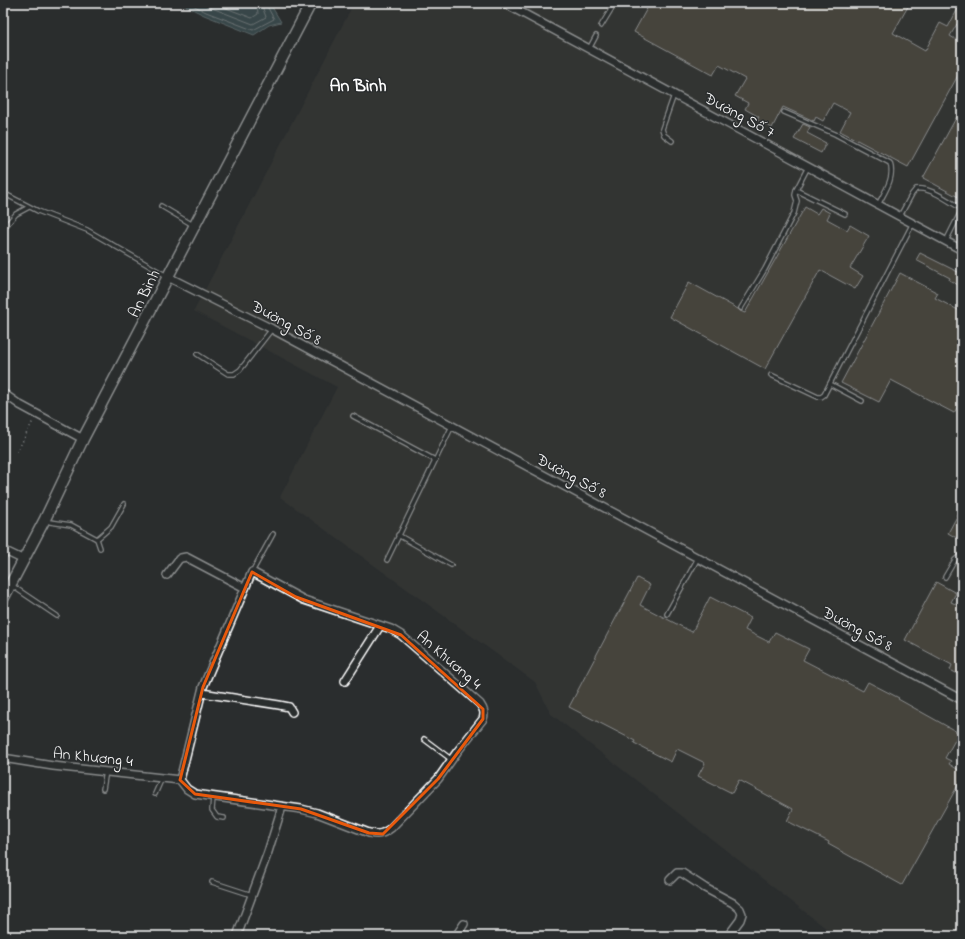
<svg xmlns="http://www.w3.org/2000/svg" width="965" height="939" viewBox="0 0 965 939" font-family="'Indie Flower',sans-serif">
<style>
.built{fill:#3d3c38}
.water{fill:#48656b;stroke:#91a3a6}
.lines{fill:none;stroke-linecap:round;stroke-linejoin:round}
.shore{stroke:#b6c1c4;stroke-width:1}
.building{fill:#685f50;stroke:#fff}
.lane-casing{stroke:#fff;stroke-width:6}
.street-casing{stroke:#fff;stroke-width:10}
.secondary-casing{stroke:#fff;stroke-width:13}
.path{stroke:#fff;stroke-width:1.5;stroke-dasharray:1 3;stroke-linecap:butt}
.lane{stroke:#2a2d2e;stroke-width:3.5}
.street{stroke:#2a2d2e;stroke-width:7}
.secondary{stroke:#2a2d2e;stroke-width:10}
.marked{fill:none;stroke:#e8590c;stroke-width:3;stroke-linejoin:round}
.labels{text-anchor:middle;stroke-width:3;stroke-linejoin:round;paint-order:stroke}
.street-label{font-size:16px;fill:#fff;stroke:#2a2d2e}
.quarter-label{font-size:18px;font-weight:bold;fill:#fff;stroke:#2a2d2e}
</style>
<rect width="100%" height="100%" fill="#2a2d2e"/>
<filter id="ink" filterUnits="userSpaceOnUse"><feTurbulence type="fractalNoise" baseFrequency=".025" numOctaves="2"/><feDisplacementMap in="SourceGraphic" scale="8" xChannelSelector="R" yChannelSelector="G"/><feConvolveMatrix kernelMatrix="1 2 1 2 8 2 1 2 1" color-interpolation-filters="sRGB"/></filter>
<g filter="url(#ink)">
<path class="built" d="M 354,3 L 962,3 L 962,936 L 836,936 L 551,714 L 535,682 L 280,497 L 337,387 L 194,311 Z"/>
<path class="water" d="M 180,3 L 272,3 L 272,7 L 281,22 L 269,25 L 254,35 L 204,15 Z"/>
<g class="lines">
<g class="shore">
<path d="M 189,3 L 206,12 L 253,30 L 274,19 L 268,8 L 268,3"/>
<path d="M 199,3 L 253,24 L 266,17 L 263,9 L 263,3"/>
<path d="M 213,3 L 252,18 L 258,14 L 257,3"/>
</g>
</g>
<g class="building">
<path d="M 650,3 L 837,3 L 846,8 L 848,3 L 910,3 L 893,33 L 925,51 L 940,23 L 948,27 L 961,3 L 962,3 L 962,26 L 957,24 L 950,36 L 962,43 L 962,68 L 908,167 L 840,131 L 850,112 L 833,103 L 823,121 L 816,117 L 814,121 L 783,107 L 772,128 L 757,120 L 759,117 L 745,109 L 748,103 L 735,96 L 745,79 L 719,65 L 713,75 L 634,32 Z"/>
<path d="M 962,107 L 962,199 L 923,178 Z"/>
<path d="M 803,124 L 810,127 L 807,133 L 826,143 L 821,153 L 794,139 Z"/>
<path d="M 805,207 L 817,214 L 821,208 L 830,213 L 827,219 L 847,230 L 850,225 L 869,236 L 850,268 L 863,276 L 855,289 L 820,270 L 765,369 L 670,317 L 689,282 L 738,309 L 740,311 L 745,313 Z"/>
<path d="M 920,253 L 962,274 L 962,287 L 949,280 L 950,278 L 916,260 Z"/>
<path d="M 900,273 L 938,293 L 935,298 L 962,312 L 962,399 L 954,413 L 891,380 L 879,402 L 841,383 Z"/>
<path d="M 962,507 L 962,541 L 948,533 Z"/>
<path d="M 637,578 L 650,585 L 640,605 L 692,632 L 710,597 L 751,618 L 745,630 L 769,642 L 775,632 L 809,649 L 803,660 L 863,691 L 868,682 L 899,698 L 898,699 L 959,733 L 945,758 L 951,761 L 949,764 L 962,772 L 962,778 L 902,885 L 828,844 L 829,842 L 787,821 L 793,809 L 739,780 L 732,793 L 698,776 L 705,763 L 677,749 L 671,762 L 634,743 L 635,741 L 569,707 Z"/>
<path d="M 936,582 L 956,593 L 951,602 L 962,607 L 962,676 L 950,670 L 952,665 L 905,640 Z"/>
</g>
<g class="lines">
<defs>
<g id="lane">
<path d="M 601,26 L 615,3"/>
<path d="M 589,49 L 596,36"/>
<path d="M 784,112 L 835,134 L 890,163 C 895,178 885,191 878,205"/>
<path d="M 672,141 L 664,135 L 662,129 L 674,95"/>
<path d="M 796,190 L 845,214"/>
<path d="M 3,193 L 38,211 L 87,230 L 167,276"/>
<path d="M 161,206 L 193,225"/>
<path d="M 900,216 L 912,194 L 916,189 C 929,186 950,202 962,209 L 946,241"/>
<path d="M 3,229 L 16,214 L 29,207"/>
<path d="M 741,308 L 765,269 L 794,213 L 797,201 L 795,195 L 796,190 L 808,167"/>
<path d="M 197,354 L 228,374 L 234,374 L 240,370 L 272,329"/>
<path d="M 771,375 L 818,397 L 821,397 L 824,395 L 913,223"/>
<path d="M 830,384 L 862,401"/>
<path d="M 353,416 L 435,460"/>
<path d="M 46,520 L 50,522 L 71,525 L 97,539 L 100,548"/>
<path d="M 398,535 L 451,565"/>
<path d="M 97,539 L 111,527 L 124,504"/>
<path d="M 387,560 L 452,426"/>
<path d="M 252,572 L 273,534"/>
<path d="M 945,577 L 955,560 L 962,554"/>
<path d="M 11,585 L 57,616"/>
<path d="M 667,614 L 698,558"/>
<path d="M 424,739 L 452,760"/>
<path d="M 103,789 L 106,771"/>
<path d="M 155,794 L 162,778"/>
<path d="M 213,797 L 212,810 L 217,817 L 224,818"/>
<path d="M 212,882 L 252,895"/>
</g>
<g id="street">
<path d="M 504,3 L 962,250"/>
<path d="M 168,277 L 272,329 L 962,700"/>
<path d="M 3,393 L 20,405 L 83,439"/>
<path d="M 3,550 L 24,560"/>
<path d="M 167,575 L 179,559 L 181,558 L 186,557 L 245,588"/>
<path d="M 345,681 L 380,626"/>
<path d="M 202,693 L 279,705 L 289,707 L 292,712"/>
<path d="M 3,758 L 53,766 L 180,780 L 187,789 L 195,794 L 301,809 L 317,813 L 369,833 C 379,835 383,834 391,828 L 438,779 L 457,752 L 483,719 C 485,713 484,710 480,704 L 401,635 L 391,629 L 304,600 L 252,572 L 203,687 L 180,780"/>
<path d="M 670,880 L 677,873 L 682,873 L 705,888 L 733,903 L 740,909 L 742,914 L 740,920 L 728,936"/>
<path d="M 237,936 L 268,852 L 282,807"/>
<path d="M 456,936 L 464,924"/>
</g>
<path id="secondary" d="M 3,599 L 45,519 L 83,439 L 311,3"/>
</defs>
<use href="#lane" class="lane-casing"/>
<use href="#street" class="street-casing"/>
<use href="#secondary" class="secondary-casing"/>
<g class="path">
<path d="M 17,452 L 33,421"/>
<path d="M 55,758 L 56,749"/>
<path d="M 114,764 L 115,757"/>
</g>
<use href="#lane" class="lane"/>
<use href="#street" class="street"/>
<use href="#secondary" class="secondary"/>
</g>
</g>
<path d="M0 0H965V939H0ZM 252,572 L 296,597 L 401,635 L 483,709 L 483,719 L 438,779 L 383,834 L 369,833 L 301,809 L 195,794 L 180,780 L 203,687 Z" fill="#2a2d2e" fill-opacity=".55" fill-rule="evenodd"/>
<path class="marked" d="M 252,572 L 296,597 L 401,635 L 483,709 L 483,719 L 438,779 L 383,834 L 369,833 L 301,809 L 195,794 L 180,780 L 203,687 Z"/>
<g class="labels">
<g class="street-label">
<text transform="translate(740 114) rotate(28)" y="6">Đường Số 7</text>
<text transform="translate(143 293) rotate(-63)" y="6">An Bình</text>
<text transform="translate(287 322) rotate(28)" y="6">Đường Số 8</text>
<text transform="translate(572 475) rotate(28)" y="6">Đường Số 8</text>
<text transform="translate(858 628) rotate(28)" y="6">Đường Số 8</text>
<text transform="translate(450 659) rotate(41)" y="6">An Khương 4</text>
<text transform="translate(93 756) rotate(6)" y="6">An Khương 4</text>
</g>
<g class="quarter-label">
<text x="358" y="91">An Bình</text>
</g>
</g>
<rect width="965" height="939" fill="none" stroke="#2a2d2e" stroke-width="16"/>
<rect x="8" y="8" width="949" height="923" fill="none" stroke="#fff" stroke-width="1.5" filter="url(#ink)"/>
</svg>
